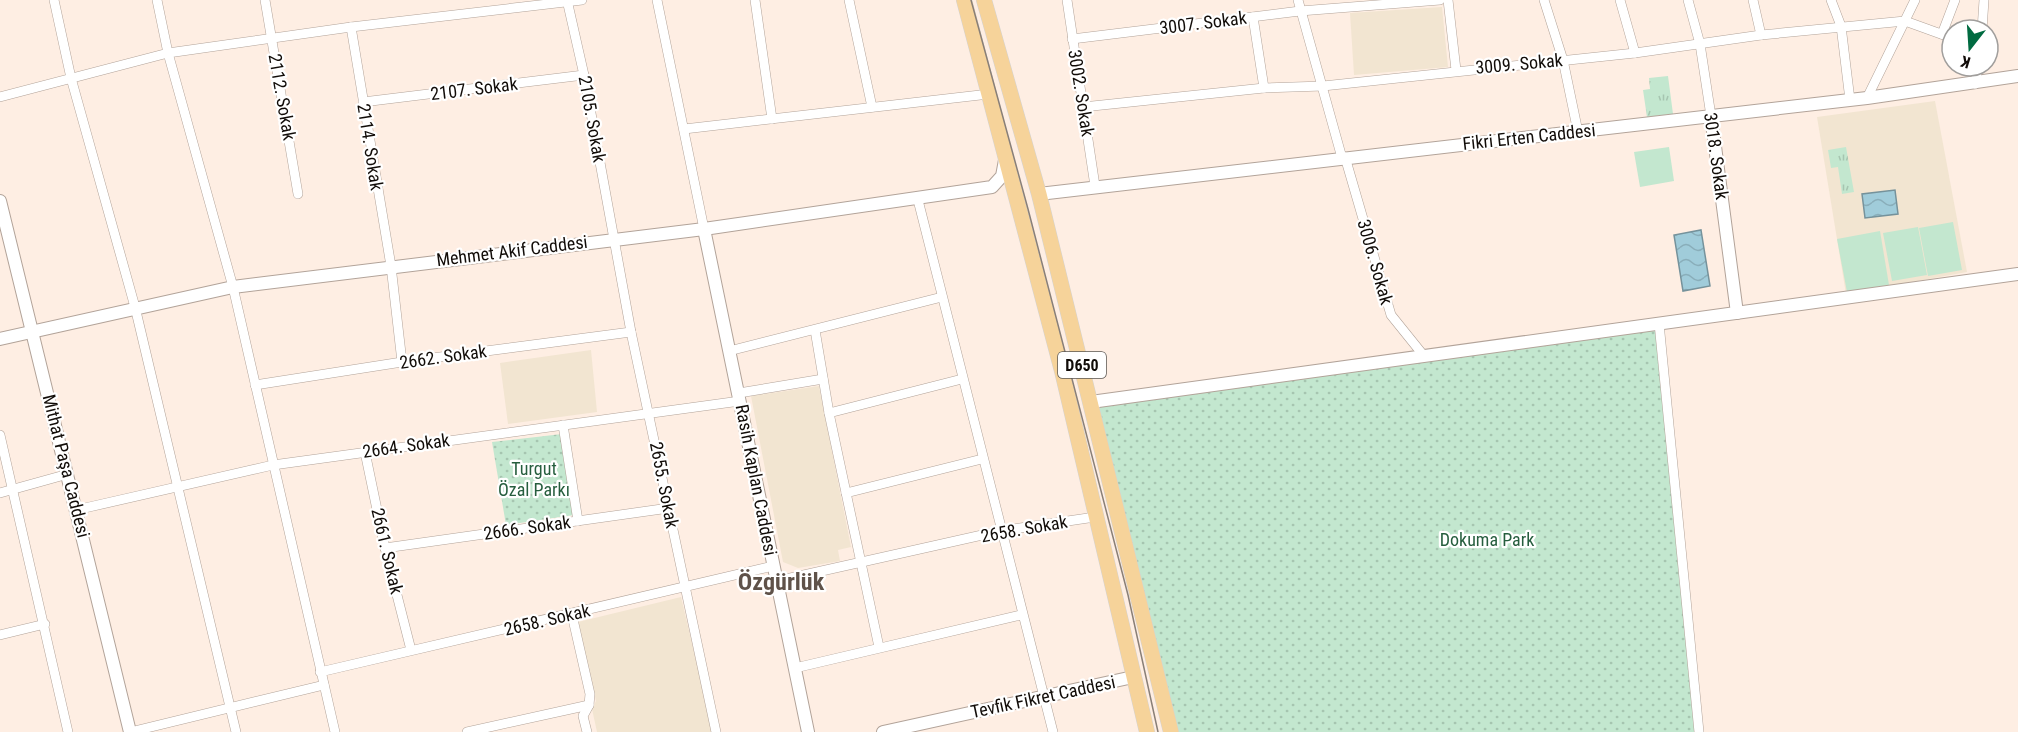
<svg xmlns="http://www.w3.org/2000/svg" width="2018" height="732" viewBox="0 0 2018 732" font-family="'Roboto Condensed',sans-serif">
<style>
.education{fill:#f2e5d1}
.grass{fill:url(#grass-tufts)}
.park{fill:url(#park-dots)}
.garden{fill:#c3e7cf}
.water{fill:url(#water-waves);stroke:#75929b;stroke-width:1.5}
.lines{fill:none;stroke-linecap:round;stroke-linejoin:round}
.minor-casing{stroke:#b2a399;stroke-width:10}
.tertiary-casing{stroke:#b2a399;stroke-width:14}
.trunk-casing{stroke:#d4d3d3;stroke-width:16}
.minor{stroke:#fff;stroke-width:9}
.tertiary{stroke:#fff;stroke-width:12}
.trunk{stroke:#f6d39a;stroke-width:15}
.tram{stroke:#897f77;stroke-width:1.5}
.labels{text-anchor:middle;stroke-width:4.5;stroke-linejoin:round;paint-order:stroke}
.shield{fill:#fff;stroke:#585552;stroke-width:1.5}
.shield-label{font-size:16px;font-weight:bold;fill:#110c08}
.street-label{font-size:18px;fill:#110c08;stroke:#fff}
.park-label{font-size:18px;fill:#265e3e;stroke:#fff}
.district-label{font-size:24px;font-weight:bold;fill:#5f5249;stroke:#fff}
</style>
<defs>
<pattern id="grass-tufts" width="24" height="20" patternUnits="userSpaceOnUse" patternTransform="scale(1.5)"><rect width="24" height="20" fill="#c3e7cf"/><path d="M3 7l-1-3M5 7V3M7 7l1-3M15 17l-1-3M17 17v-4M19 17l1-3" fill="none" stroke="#a6c5b0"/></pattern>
<pattern id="park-dots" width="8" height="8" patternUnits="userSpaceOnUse" patternTransform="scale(1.5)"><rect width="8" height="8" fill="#c3e7cf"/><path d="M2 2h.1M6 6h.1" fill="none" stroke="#a6c5b0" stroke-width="1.8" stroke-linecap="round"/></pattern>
<pattern id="water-waves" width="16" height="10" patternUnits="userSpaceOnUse" patternTransform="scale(1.5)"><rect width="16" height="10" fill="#a0ccda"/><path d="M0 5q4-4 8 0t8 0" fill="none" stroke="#89aeba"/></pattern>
</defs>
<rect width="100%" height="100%" fill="#feeee3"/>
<g class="education">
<path d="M 1442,7 L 1448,67 L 1354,75 L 1350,13 Z"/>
<path d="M 1935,101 L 1967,272 L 1846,294 L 1817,117 Z"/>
<path d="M 591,350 L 597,412 L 508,424 L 500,363 Z"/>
<path d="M 819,386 L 851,547 L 838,550 L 840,561 L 798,568 L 783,562 L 751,396 Z"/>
<path d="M 681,597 L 713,732 L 597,732 L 592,709 L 596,701 L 578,622 Z"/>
</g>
<g class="grass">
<path d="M 1668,76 L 1673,114 L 1647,117 L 1643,90 L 1650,89 L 1649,78 Z"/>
<path d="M 1846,147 L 1854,192 L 1842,194 L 1838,167 L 1831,168 L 1828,150 Z"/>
</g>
<g class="park">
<path d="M 1659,323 L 1699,732 L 1172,732 L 1091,402 Z"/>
<path d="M 562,434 L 574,515 L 506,525 L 492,442 Z"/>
</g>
<g class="garden">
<path d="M 1669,147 L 1674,181 L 1640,187 L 1634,152 Z"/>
<path d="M 1953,222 L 1962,270 L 1928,276 L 1919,228 Z"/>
<path d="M 1918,227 L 1927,275 L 1892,281 L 1883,233 Z"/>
<path d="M 1880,231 L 1889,285 L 1847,292 L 1837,239 Z"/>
</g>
<g class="water">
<path d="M 1895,190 L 1898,214 L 1865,218 L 1862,194 Z"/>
<path d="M 1701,230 L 1710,286 L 1683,291 L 1674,235 Z"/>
</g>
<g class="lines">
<defs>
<g id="minor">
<path d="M 54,0 L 71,78 L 135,307 L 236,732"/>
<path d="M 157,0 L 168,53 L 233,287 L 335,732"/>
<path d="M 265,0 L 298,194"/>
<path d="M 567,0 L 584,75 L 631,332 L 716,732"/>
<path d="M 657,0 L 704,229"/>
<path d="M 755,0 L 772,119"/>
<path d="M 849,0 L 872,107"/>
<path d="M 1067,0 L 1095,186"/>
<path d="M 1298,0 L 1342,158"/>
<path d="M 1448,0 L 1456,70"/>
<path d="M 1544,0 L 1563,60 L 1578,132"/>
<path d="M 1620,0 L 1635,53"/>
<path d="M 1688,0 L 1700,44 L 1711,116"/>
<path d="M 1753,0 L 1761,35"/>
<path d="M 1831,0 L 1841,26 L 1850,100"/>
<path d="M 1253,17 L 1264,88"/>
<path d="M 351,27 L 391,266 L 402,362"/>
<path d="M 1982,30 L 1984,0"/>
<path d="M 1942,34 L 1955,0"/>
<path d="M 1072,39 L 1300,11 L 1440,0"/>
<path d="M 1975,84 L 1978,66"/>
<path d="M 0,97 L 168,53 L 351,27 L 582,0"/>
<path d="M 1867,98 L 1915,0"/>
<path d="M 363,102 L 584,75"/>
<path d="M 1083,107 L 1264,88 L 1323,86 L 1635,53 L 1761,35 L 1905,21 L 1952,38"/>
<path d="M 684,129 L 989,94"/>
<path d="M 1345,157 L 1391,315 L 1424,356"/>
<path d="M 918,200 L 1053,732"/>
<path d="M 1659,323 L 1699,732"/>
<path d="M 815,330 L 829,413 L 879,647"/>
<path d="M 729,351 L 942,297"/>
<path d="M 255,385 L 402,362 L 631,332"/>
<path d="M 739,393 L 823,379"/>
<path d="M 829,413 L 962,379"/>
<path d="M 563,425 L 578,521"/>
<path d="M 0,435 L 68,732"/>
<path d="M 365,452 L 385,548 L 411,650"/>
<path d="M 0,493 L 68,474"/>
<path d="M 846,493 L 982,459"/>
<path d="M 76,510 L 273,465 L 740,401"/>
<path d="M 385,548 L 669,508"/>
<path d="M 777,581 L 1000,531 L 1095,517"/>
<path d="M 572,615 L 590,694 L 589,705 L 583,716 L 587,732"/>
<path d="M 0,635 L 45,624"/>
<path d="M 795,668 L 1021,615"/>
<path d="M 320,672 L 773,566"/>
<path d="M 130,732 L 324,685"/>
<path d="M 467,732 L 589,705"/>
</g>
<g id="tertiary">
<path d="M 1711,116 L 1737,313"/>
<path d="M 1039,194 L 1867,98 L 2018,76"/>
<path d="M 0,201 L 130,732"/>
<path d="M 704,229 L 808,732"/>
<path d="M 0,339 L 233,287 L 704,229 L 992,187 L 1002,176 L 1005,160"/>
<path d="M 1091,402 L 2018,274"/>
<path d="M 883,732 L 1133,677"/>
</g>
<g id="trunk">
<path d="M 964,0 L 1062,371 L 1147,732"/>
<path d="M 984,0 L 1039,194 L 1171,732"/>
</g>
</defs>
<use href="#minor" class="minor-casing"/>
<use href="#tertiary" class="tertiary-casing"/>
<use href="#trunk" class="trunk-casing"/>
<use href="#minor" class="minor"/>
<use href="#tertiary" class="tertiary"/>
<use href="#trunk" class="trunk"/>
<path class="tram" d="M 971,0 L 1028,209 L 1128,595 L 1158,732"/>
</g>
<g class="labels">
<rect class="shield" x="1058" y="352" width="48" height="26" rx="4.5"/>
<g class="shield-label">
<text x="1082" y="371">D650</text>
</g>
<g class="street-label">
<text transform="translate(1203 23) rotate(-7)" y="6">3007. Sokak</text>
<text transform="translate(1519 64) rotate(-5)" y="6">3009. Sokak</text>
<text transform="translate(474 89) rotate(-7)" y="6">2107. Sokak</text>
<text transform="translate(1081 93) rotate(81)" y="6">3002. Sokak</text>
<text transform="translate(282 97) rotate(80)" y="6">2112. Sokak</text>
<text transform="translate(592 119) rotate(80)" y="6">2105. Sokak</text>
<text transform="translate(1529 137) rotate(-6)" y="6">Fikri Erten Caddesi</text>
<text transform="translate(370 147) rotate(81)" y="6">2114. Sokak</text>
<text transform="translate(1716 156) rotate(82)" y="6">3018. Sokak</text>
<text transform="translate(512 251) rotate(-7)" y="6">Mehmet Akif Caddesi</text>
<text transform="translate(1375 262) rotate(74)" y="6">3006. Sokak</text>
<text transform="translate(443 357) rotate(-8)" y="6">2662. Sokak</text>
<text transform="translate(406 446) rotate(-8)" y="6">2664. Sokak</text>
<text transform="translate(66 466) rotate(76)" y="6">Mithat Paşa Caddesi</text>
<text transform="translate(756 480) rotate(79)" y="6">Rasih Kaplan Caddesi</text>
<text transform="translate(664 485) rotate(79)" y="6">2655. Sokak</text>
<text transform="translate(527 528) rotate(-8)" y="6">2666. Sokak</text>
<text transform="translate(1024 529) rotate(-10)" y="6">2658. Sokak</text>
<text transform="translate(387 551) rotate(77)" y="6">2661. Sokak</text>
<text transform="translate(547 620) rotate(-13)" y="6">2658. Sokak</text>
<text transform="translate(1043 697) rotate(-12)" y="6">Tevfik Fikret Caddesi</text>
</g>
<g class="park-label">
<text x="534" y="475">Turgut<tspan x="534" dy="21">Özal Parkı</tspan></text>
<text x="1487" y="546">Dokuma Park</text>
</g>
<g class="district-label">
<text x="781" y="590">Özgürlük</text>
</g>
</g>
<g transform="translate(1970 48) rotate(197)"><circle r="28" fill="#ffffff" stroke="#a09e9c" stroke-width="1.5"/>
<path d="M0-4.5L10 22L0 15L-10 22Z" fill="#016b41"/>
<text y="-9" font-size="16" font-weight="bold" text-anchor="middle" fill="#110c08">K</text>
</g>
</svg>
